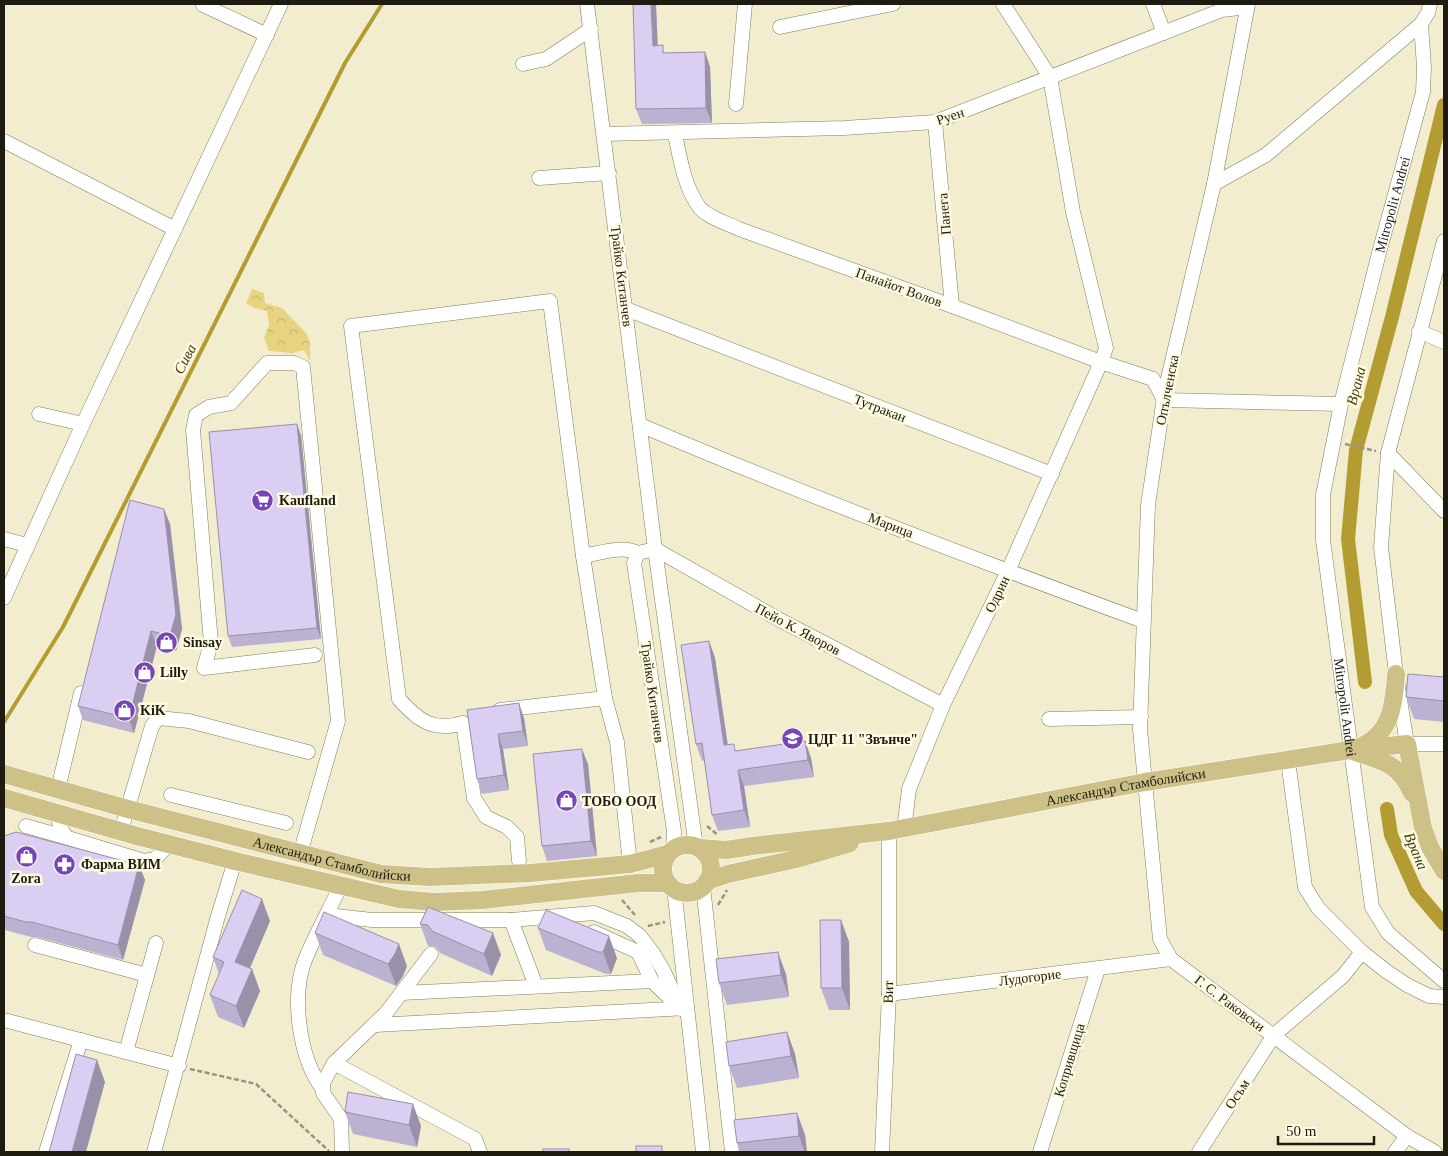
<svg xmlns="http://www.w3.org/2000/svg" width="1448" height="1156" viewBox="0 0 1448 1156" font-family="Georgia,serif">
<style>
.park{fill:url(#park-crowns)}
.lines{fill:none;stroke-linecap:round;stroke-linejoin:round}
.stream{stroke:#b39d32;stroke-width:4}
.canal{stroke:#b39d32;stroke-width:14}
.minor-casing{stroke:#817c61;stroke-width:15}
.major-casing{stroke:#fff;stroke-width:19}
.path{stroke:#99947e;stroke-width:2.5;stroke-dasharray:5 2.5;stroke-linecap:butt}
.minor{stroke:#fff;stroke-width:14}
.major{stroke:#cdc187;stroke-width:18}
.wall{fill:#bbb1d0}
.shaded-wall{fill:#9990a9}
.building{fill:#dacef2;stroke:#9990a9}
.labels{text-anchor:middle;stroke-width:5;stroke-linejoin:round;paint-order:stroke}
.street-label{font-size:14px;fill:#1e1c11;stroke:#fffae2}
.poi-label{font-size:14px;font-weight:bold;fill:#1e1c11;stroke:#fffae2;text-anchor:start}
.water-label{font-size:15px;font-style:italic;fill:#443b0f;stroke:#fffae2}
</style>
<defs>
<pattern id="park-crowns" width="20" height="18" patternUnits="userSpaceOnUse" patternTransform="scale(1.25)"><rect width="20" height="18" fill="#e6d47f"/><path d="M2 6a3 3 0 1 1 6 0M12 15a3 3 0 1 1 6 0" fill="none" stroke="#c5b56d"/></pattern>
</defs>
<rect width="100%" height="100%" fill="#f3edcf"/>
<path class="park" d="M 252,289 L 264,293 L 265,303 L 282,308 L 307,334 L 310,344 L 310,361 L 304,350 L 291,353 L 269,351 L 264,338 L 269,325 L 267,311 L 254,308 L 246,303 Z"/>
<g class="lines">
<path class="stream" d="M 4,722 L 63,627 L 345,63 L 382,4"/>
<g class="canal">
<path d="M 1365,682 L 1348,539 L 1356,450 L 1392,317 L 1444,105"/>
<path d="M 1387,809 L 1391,835 L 1416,891 L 1444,924"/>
</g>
<defs>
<g id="minor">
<path d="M 587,4 L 655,549 L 696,847"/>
<path d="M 1153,4 L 1164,33"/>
<path d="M 1248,4 L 1214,184 L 1165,391 L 1148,505 L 1140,729 L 1160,939 L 1171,959 L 1407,1136 L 1435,1152"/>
<path d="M 203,5 L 267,35"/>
<path d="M 780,27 L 893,4"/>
<path d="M 523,64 L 546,59 L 591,29"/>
<path d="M 736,104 L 745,4"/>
<path d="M 935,122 L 952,306"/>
<path d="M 604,134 L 844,128 L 935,122 L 1222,10 L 1247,7"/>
<path id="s1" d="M 675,134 C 680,158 684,186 699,207 C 708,218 727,223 739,229 L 952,306 L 1101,362 L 1153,379 L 1164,400 L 1341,404 L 1323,495 L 1323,540 L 1372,907 L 1388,933 L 1444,981"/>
<path d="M 4,141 L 175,229"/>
<path d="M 539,178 L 609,173"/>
<path d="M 1214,184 L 1266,155 L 1421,24"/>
<path d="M 1444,241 L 1388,453 L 1381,547 L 1396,674 L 1407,744 L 1444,744"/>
<path d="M 626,309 L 1052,474"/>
<path d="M 1419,331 L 1444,342"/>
<path id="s2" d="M 1341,404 L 1379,253 L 1423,92 L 1424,67 L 1421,24 L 1428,13 L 1430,4"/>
<path d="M 39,414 L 83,424"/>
<path d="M 640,425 C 805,495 974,559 1143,621"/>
<path d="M 1388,453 L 1444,511"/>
<path d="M 4,539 L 27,545"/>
<path d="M 655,549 L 780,620 L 943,705"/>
<path d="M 655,549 L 638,553 L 634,563 L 674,831 L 673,849"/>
<path d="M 583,556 C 601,553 621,545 638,553"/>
<path d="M 4,598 L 83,424 L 281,4"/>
<path d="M 500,710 L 605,698"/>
<path d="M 1049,719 L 1141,717"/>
<path d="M 1288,761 L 1305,887 L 1318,908 L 1362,952 L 1386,971 L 1407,985 L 1429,996 L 1444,997"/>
<path d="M 58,789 L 81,693"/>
<path d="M 171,795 L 286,823"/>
<path d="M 56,812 C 59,822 60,831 68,838 L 144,861 L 155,859 L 169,844"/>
<path d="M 26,826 L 68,838"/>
<path d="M 904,829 L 909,789 L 943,705 L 1008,571 L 1101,362 L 1106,348 L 1073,212 L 1050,77 L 1003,4"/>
<path d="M 121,831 L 152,726 L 158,718 L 189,721 L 308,752"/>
<path d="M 300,854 L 338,721 L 303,367 L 294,363 L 267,363 L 231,403 L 209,407 L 196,415 L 193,430 L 211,643 L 204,668 L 315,655"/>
<path d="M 519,861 L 517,837 L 507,827 L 486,817 L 474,798 L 463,723 C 434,732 418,721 399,699 L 351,326 L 550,301 L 583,556 L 605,698 L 617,742 L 630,864"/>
<path d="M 703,886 L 732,1152"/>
<path d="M 674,888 L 703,1152"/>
<path d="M 327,915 L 372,920 L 511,920 L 594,913 L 627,926 L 640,936 L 653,953 L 663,970 L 681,1009"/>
<path d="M 511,920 L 536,986"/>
<path d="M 594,932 L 638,952 L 652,981 L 675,1003"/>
<path d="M 35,945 L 147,975"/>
<path d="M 401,993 L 652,981"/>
<path d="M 889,994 L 1171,959"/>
<path d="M 4,1020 L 179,1066"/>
<path d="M 375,1025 L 687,1008"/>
<path d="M 126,1052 L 156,943"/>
<path d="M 334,1063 L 475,1139 L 480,1152"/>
<path d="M 322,1088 C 299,1057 291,996 305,960 C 315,935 329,911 340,887"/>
<path d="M 46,1152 L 81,1040"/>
<path d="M 154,1152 L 218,916 L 235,861"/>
<path d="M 342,1152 L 341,1119 L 323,1093 L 323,1083 L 334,1063 L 386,1013 L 431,954"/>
<path d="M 882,1152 L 889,994 L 889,831"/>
<path d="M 1040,1152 L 1098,969"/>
<path d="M 1199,1152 L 1274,1035 L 1343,976 L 1362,952"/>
<path d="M 1395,1152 L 1407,1136"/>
</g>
<g id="major">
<path d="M 1357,748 C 1391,736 1394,705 1396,674"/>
<path d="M 1355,752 C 1384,761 1399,764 1412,793"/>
<path id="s3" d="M 4,774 L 128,809 L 381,874 L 430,877 L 530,873 L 630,864 L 668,854"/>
<path d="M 4,798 L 137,836 L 235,861 L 399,899 L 434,902 L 483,900 L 638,883 L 668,883"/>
<circle cx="687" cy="869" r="24"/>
<path id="s4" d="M 699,848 L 726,850 L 752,846 L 889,831 L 1145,782 L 1350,750 L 1407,744 L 1423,828 L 1430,847 L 1444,871"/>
<path d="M 707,881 L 728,874 L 796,859 L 850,843"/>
</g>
</defs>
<use href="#minor" class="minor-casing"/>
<use href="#major" class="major-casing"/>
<g class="path">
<path d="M 1345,444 L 1376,451"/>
<path d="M 707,826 L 718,835"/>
<path d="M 650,842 L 661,837"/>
<path d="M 622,900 L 635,915"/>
<path d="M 718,905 L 727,890"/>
<path d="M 648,926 L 665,922"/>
<path d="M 190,1069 L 256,1084 L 329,1151"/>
</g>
<use href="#minor" class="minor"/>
<use href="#major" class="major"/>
</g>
<g class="wall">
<path d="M 633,4 L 656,4 L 658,46 L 665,53 L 705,52 L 710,67 L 712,123 L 642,124 L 636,109 Z"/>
<path d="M 301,435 L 321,639 L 232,647 L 228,636 Z"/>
<path d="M 170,524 L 182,629 L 176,651 L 157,646 L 134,733 L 83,720 L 78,706 Z"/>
<path d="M 709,641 L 715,658 L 728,745 L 736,751 L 805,741 L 811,758 L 814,777 L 744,786 L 750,827 L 718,831 L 712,815 L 704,760 L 702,761 L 696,744 Z"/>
<path d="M 1444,677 L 1444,722 L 1414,719 L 1406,697 Z"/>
<path d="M 467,710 L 524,718 L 528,746 L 503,749 L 509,790 L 482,794 L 477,779 Z"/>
<path d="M 588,764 L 597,856 L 547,861 L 542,846 Z"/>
<path d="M 4,836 L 139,865 L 145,880 L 123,960 L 37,937 L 31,937 L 5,930 L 4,926 Z"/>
<path d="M 428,907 L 501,955 L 492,976 L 440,953 L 436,947 L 428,946 L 420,924 Z"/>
<path d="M 841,920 L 849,942 L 850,1010 L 829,1010 L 821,988 Z"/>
<path d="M 270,921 L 250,968 L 252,969 L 260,991 L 244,1028 L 218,1017 L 210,995 L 219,974 L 213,957 Z"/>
<path d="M 538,928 L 617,958 L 611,974 L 606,974 L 546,950 Z"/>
<path d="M 315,933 L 407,966 L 403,976 L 396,986 L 323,955 Z"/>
<path d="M 786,974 L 789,997 L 727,1005 L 719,983 Z"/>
<path d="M 787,1032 L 795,1054 L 799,1078 L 737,1088 L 729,1066 Z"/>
<path d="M 345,1112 L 421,1126 L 417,1147 L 353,1134 Z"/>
<path d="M 797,1113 L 805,1135 L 807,1152 L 740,1152 L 737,1143 Z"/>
</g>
<g class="shaded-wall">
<path d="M 651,4 L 656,4 L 658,61 L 653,46 Z"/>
<path d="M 705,52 L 710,67 L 712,123 L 706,108 Z"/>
<path d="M 297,424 L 301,435 L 321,639 L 317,628 Z"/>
<path d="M 164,509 L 170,524 L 182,629 L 176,651 L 170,636 Z"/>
<path d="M 151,631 L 157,646 L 134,733 L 129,718 Z"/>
<path d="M 709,641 L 715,658 L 730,762 L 724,745 Z"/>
<path d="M 519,703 L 524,718 L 528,746 L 523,731 Z"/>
<path d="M 498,734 L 503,749 L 509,790 L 504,775 Z"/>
<path d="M 805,741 L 811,758 L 814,777 L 808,760 Z"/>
<path d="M 582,749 L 588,764 L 597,856 L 591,841 Z"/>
<path d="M 738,770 L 744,786 L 750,827 L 744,810 Z"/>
<path d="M 139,865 L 145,880 L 123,960 L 118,945 Z"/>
<path d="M 262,899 L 270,921 L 243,984 L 235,962 Z"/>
<path d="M 841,920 L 849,942 L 850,1010 L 842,988 Z"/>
<path d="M 493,933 L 501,955 L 492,976 L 484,954 Z"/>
<path d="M 609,936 L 617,958 L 611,974 L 603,952 Z"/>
<path d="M 399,944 L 407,966 L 403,976 L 396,986 L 388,964 Z"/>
<path d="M 778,952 L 786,974 L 789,997 L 781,975 Z"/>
<path d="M 252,969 L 260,991 L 244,1028 L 236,1006 Z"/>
<path d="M 787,1032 L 795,1054 L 799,1078 L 791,1056 Z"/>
<path d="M 97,1060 L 105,1082 L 86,1152 L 72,1152 Z"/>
<path d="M 413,1104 L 421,1126 L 417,1147 L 409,1125 Z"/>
<path d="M 797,1113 L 805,1135 L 807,1152 L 805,1152 L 799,1136 Z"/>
</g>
<g class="building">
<path d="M 633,4 L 651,4 L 653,46 L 663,45 L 663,53 L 705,52 L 706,108 L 636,109 Z"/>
<path d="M 297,424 L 317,628 L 228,636 L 209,432 Z"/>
<path d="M 130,500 L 164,509 L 176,614 L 170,636 L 151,631 L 129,718 L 78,706 Z"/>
<path d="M 709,641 L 724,745 L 734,744 L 735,751 L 805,741 L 808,760 L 738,770 L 744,810 L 712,815 L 702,743 L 696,744 L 681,645 Z"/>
<path d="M 1408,674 L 1444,677 L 1444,701 L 1406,697 Z"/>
<path d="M 519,703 L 523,731 L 498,734 L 504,775 L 477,779 L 467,710 Z"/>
<path d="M 582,749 L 591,841 L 542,846 L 533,754 Z"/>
<path d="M 16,832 L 139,865 L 118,945 L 32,922 L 26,922 L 4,916 L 4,836 Z"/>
<path d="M 242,890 L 262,899 L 235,962 L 252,969 L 236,1006 L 210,995 L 224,962 L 213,957 Z"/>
<path d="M 428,907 L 493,933 L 484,954 L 432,931 L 428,925 L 420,924 Z"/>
<path d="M 546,910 L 609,936 L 603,952 L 598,952 L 538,928 Z"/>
<path d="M 324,912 L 399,944 L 395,954 L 388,964 L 315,933 Z"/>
<path d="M 820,920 L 841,920 L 842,988 L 821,988 Z"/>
<path d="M 778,952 L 781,975 L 719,983 L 716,959 Z"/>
<path d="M 787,1032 L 791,1056 L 729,1066 L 726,1042 Z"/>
<path d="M 76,1054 L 97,1060 L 72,1152 L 49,1152 Z"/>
<path d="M 348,1092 L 413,1104 L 409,1125 L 345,1112 Z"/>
<path d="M 797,1113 L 799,1136 L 737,1143 L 734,1120 Z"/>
<rect x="636" y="1146" width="26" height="6"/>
<rect x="543" y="1149" width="26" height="3"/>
</g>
<defs>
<symbol id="supermarket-disc" viewBox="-11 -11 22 22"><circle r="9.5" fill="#7844bc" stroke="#fffae2"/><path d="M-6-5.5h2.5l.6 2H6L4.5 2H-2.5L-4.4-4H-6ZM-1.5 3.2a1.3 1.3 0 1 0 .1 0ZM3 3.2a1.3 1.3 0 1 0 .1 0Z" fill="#fff"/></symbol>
<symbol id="shop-disc" viewBox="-11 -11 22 22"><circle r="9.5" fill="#7844bc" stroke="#fffae2"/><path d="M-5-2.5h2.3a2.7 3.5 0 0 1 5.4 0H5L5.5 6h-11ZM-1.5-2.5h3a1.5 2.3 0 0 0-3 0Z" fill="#fff"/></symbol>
<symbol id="school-disc" viewBox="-11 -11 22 22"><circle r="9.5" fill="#7844bc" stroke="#fffae2"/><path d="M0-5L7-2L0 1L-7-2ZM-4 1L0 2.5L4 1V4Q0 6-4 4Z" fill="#fff"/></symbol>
<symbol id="pharmacy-disc" viewBox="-11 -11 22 22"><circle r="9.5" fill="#7844bc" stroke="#fffae2"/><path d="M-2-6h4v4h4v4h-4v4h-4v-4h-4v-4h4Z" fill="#fff"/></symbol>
</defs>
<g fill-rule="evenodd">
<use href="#supermarket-disc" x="250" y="488" width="25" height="25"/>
<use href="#shop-disc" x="154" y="630" width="25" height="25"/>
<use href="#shop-disc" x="132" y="660" width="25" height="25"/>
<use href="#shop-disc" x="112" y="698" width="25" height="25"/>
<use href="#school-disc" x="780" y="726" width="25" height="25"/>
<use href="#shop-disc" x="554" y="788" width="25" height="25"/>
<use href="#shop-disc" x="14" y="844" width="25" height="25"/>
<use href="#pharmacy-disc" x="52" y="852" width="25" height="25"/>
</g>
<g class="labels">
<g class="street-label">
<text transform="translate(950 116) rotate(-19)" y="5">Руен</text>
<text dy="5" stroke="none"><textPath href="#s2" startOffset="206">Mitropolit Andrei</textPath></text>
<text transform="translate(944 214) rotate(-95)" y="5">Панега</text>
<text transform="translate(622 276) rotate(83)" y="5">Трайко Китанчев</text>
<text transform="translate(899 287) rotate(20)" y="5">Панайот Волов</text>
<text transform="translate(1167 390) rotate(-79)" y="5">Опълченска</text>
<text transform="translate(880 408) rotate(21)" y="5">Тутракан</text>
<text transform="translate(891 525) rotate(21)" y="5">Марица</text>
<text transform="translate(997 594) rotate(-64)" y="5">Одрин</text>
<text transform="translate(798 629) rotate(28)" y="5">Пейо К. Яворов</text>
<text transform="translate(653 692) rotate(82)" y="5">Трайко Китанчев</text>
<text dy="5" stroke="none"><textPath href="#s1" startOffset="1071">Mitropolit Andrei</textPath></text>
<text dy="5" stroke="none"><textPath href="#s4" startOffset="432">Александър Стамболийски</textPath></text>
<text dy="5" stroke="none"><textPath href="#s3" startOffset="339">Александър Стамболийски</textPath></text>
<text transform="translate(1030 977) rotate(-7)" y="5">Лудогорие</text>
<text transform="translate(888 992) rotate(-89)" y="5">Вит</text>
<text transform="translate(1230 1003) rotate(37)" y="5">Г. С. Раковски</text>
<text transform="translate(1069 1060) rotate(-73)" y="5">Копривщица</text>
<text transform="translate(1237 1094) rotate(-57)" y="5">Осъм</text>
</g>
<g class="poi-label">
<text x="279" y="505">Kaufland</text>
<text x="183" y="647">Sinsay</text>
<text x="160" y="677">Lilly</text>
<text x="140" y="715">KiK</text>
<text x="808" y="744">ЦДГ 11 "Звънче"</text>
<text x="582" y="806">ТОБО ООД</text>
<text x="81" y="869">Фарма ВИМ</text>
<text x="26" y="883" text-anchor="middle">Zora</text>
</g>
<g class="water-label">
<text transform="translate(185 359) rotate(-63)" y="5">Сива</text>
<text transform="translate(1356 386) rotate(-76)" y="5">Врана</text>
<text transform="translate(1416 851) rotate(67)" y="5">Врана</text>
</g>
</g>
<rect width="1448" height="1156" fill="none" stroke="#1e1c11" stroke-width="10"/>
<path d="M1278 1136v8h96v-8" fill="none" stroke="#1e1c11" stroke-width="2.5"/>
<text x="1286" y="1136" font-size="15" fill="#1e1c11" stroke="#fffae2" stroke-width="4" paint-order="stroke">50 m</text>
</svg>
